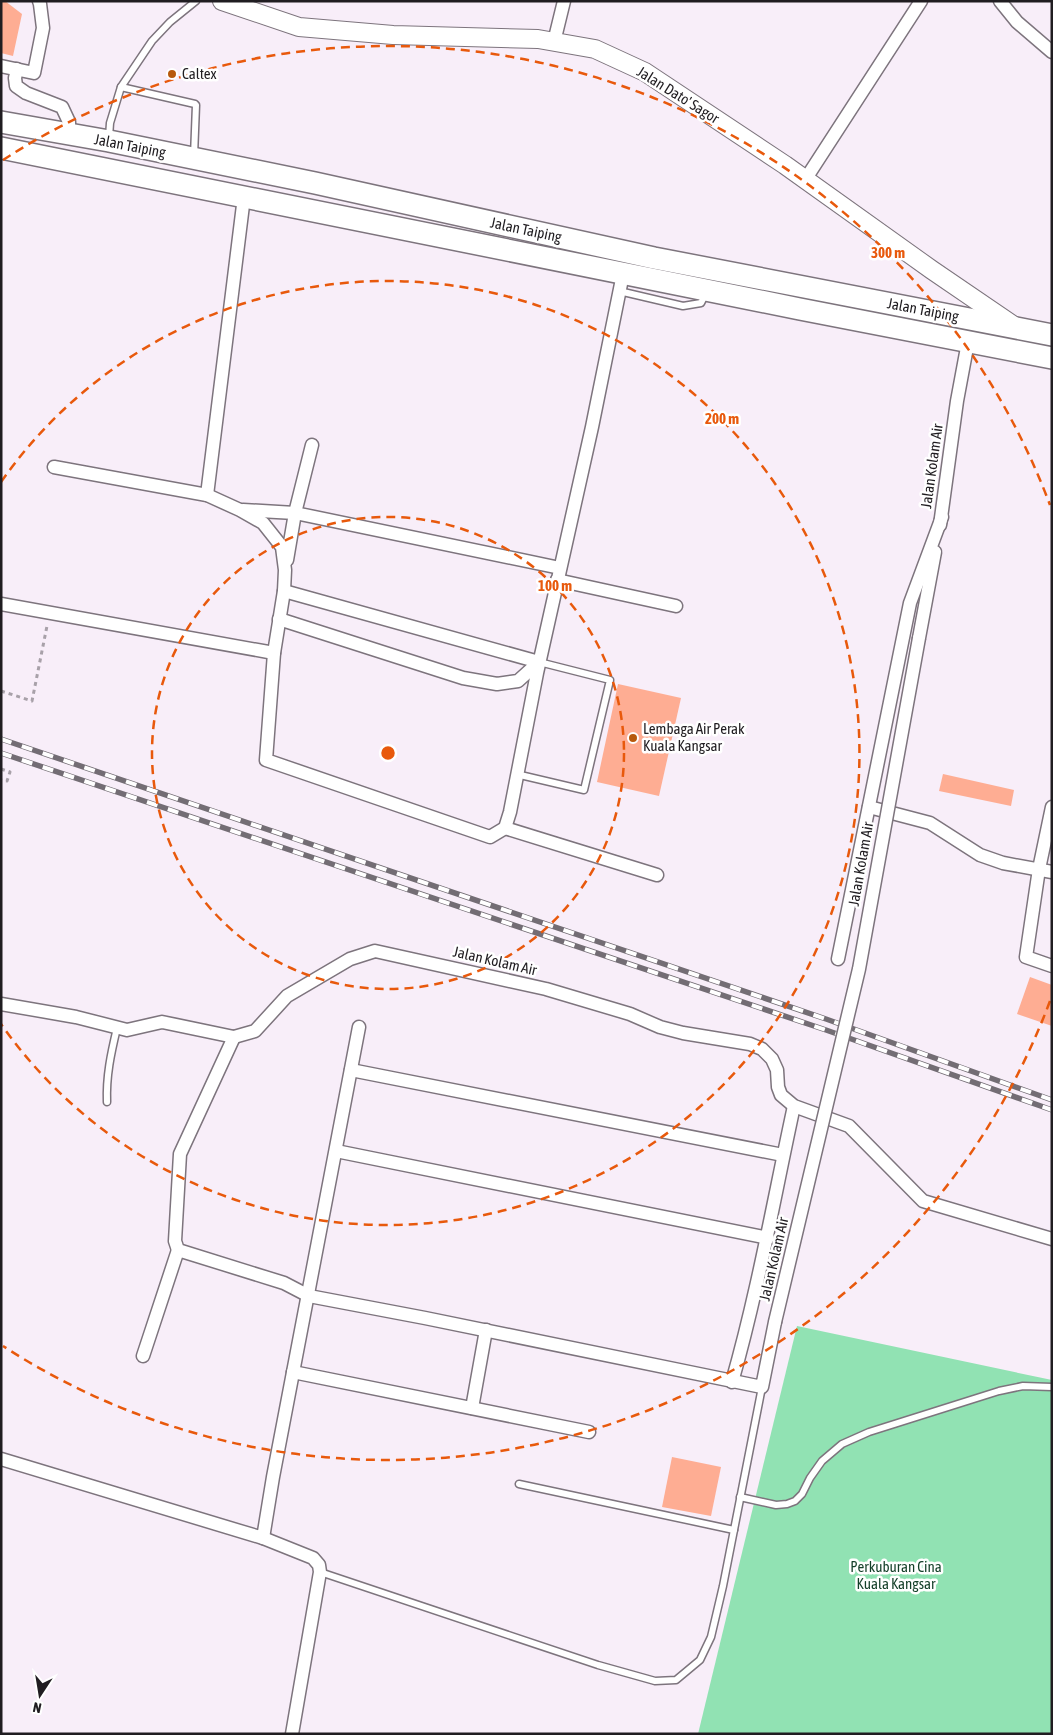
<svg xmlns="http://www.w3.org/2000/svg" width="1053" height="1735" viewBox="0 0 1053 1735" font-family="'Asap Condensed',sans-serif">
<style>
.green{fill:#91e2b3}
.building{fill:#fead93}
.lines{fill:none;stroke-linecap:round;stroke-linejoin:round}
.service-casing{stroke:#7d747d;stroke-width:9}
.minor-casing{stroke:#7d747d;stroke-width:15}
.secondary-casing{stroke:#7d747d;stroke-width:20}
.trunk-casing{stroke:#7d747d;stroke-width:24}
.path{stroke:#a8a1a9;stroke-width:3;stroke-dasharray:4 4;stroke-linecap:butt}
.service{stroke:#fff;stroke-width:6}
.minor{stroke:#fff;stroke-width:12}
.secondary{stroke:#fff;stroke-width:18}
.trunk{stroke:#fff;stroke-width:21}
.rail-casing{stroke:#736d74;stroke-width:5.5}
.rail{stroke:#fff;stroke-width:4;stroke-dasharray:11;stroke-linecap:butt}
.minor-bridge-casing{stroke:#7d747d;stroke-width:15;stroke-linecap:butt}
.minor-bridge{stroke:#fff;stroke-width:12}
.ring{fill:none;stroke:#e8590c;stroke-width:2.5;stroke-dasharray:9 6}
.poi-dot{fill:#b7590c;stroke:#fff;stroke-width:2}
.labels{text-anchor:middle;stroke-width:5;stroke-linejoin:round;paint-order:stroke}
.poi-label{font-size:15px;fill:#201d21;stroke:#fff;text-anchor:start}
.street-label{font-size:15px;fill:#201d21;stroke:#fff}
.park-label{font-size:15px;fill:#133f28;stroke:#fff}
.centre{fill:#e8590c;stroke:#fff;stroke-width:2.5}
.ring-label{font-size:15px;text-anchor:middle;font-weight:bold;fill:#e8590c;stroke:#fff;stroke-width:5;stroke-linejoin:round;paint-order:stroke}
</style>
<rect width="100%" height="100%" fill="#f8eef9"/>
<path class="green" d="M 797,1326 L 1052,1380 L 1052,1734 L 698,1734 Z"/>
<g class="building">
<path d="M 1,1 L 5,1 L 22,14 L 13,56 L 1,53 Z"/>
<path d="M 618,684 L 681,698 L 659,796 L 597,782 Z"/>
<path d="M 943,774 L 1014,790 L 1011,806 L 939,791 Z"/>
<path d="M 1030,977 L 1052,985 L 1052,1026 L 1017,1014 Z"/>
<path d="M 672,1457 L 721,1467 L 711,1516 L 662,1507 Z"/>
</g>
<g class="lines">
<defs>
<g id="service">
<path d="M 121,87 L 152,41 L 170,22 L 196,1"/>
<path d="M 109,137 L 110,123 L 121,87 L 195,104 L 196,105 L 194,156"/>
<path d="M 619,291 L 683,306 L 701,303 L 705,295"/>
<path d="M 516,774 L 584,790 L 610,680 L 539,662"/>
<path d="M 107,1102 C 106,1076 111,1053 117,1028"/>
<path d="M 519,1484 L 734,1530"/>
<path d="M 740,1497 L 776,1505 L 787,1504 L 795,1501 L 802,1494 L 810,1478 L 822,1461 L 842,1444 L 869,1432 L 999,1391 L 1023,1386 L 1052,1387"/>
<path d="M 320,1572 L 598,1665 L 655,1681 L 676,1680 L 700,1660 L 711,1637 L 723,1586 L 762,1387"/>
</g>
<g id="minor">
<path d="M 1000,1 L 1017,22 L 1052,52"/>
<path d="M 554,42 L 564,1"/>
<path d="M 1,66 L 34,73 L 43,28 L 40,4 L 39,1"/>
<path d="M 17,69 L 15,78 L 16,86 L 26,93 L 62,107 L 69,122 L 69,135"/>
<path d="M 805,180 L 921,1"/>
<path d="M 54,467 L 207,495 L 240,510 L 263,523 L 282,547 L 285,570 L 284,591 L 274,653 L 266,760 L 490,837 L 505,828 L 510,812 L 537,673 L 592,427 L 623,274"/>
<path d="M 207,495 L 244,197"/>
<path d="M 243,510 L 295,513 L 560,568"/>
<path d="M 940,525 L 957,401 L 968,342"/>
<path d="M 287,560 L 295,513 L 312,445"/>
<path d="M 557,580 L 676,606"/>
<path d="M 284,591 L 539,662"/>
<path d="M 1,604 L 274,653"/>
<path d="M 279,619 L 463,678 L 497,684 L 518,681 L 539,662"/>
<path d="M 919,638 L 935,552"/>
<path d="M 869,807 L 930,823 L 980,855 L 1003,863 L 1052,872"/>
<path d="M 1052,807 L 1039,869 L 1026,957 L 1052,966"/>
<path d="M 505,828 L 657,875"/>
<path d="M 838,959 L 910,603 L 942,517"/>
<path d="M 1,1004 L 76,1017 L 127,1030 L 162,1022 L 234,1037 L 180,1154 L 175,1241 L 178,1250 L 284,1283 L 309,1296 L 425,1318 L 762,1387 L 775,1322"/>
<path d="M 234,1037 L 255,1031 L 287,996 L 350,959 L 375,951 L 546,989 L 630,1014 L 660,1027 L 683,1033 L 750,1044 L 762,1049 L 772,1059 L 777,1070 L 778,1087 L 781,1095 L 794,1106 L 849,1126 L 923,1201 L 1052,1239"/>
<path d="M 351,1070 L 783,1155"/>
<path d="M 336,1151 L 768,1238"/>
<path d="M 143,1356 L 178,1250"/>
<path d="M 293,1372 L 589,1432"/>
<path d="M 732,1382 C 758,1291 774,1198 794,1106"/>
<path d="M 472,1408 L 486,1330"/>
<path d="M 1,1459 L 263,1538 L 273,1477 L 359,1027"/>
<path d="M 263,1538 L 313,1558 L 319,1565 L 320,1572 L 292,1734"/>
</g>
<path id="secondary" d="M 222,1 L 299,27 L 393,35 L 538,39 L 595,49 L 645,72 L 785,165 L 932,270 L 1014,326"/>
<g id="trunk">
<path d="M 1,122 L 109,141 L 315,183 L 654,258 L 1052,335"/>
<path d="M 1,148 C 351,218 701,291 1052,358"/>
</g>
</defs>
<use href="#service" class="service-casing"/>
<use href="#minor" class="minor-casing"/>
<use href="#secondary" class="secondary-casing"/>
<use href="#trunk" class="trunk-casing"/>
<g class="path">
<path d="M 1,691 L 32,701 L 47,626"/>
<path d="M 1,769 L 10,772 L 7,781 L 1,780"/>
</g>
<use href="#service" class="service"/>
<use href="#minor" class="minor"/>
<use href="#secondary" class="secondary"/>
<use href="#trunk" class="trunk"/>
<defs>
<g id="rail">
<path d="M 1,739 L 826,1019 L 1052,1100"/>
<path d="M 1,753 L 826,1030 L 1052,1110"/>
</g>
</defs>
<use href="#rail" class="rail-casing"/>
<use href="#rail" class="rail"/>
<defs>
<path id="minor-bridge" d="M 775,1322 L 859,969 L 919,638"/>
</defs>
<use href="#minor-bridge" class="minor-bridge-casing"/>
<use href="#minor-bridge" class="minor-bridge"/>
</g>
<g class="ring">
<circle cx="388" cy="753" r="236"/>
<path d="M1 482A472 472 0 1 1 1 1024"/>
<path d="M1050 1001A707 707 0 0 1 3 1346M3 160A707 707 0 0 1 1050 505"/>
</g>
<g class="poi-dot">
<circle cx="172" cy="74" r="5"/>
<circle cx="633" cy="738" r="5"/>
</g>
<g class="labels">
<g class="poi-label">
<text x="182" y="79">Caltex</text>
<text x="643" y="734">Lembaga Air Perak<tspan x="643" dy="17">Kuala Kangsar</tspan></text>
</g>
<g class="street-label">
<text transform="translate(678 95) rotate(32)" y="5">Jalan Dato' Sagor</text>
<text transform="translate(130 146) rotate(11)" y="5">Jalan Taiping</text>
<text transform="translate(526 230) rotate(12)" y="5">Jalan Taiping</text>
<text transform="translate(923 310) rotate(11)" y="5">Jalan Taiping</text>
<text transform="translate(932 466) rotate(-82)" y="5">Jalan Kolam Air</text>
<text transform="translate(861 864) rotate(-80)" y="5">Jalan Kolam Air</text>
<text transform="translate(495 961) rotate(13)" y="5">Jalan Kolam Air</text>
<text transform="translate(774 1259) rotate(-77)" y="5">Jalan Kolam Air</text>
</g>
<g class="park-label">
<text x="896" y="1572">Perkuburan Cina<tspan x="896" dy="17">Kuala Kangsar</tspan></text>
</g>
</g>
<circle cx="388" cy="753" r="8" class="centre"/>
<g class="ring-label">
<text x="888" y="258">300 m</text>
<text x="722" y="424">200 m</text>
<text x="555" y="591">100 m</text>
</g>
<rect width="1053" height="1735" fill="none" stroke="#201d21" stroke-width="5"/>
<g transform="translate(40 1695) rotate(192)" stroke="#ffffff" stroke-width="4" paint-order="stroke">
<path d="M0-4L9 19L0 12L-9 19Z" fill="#201d21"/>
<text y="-8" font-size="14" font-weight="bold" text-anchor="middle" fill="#201d21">N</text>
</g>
</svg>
